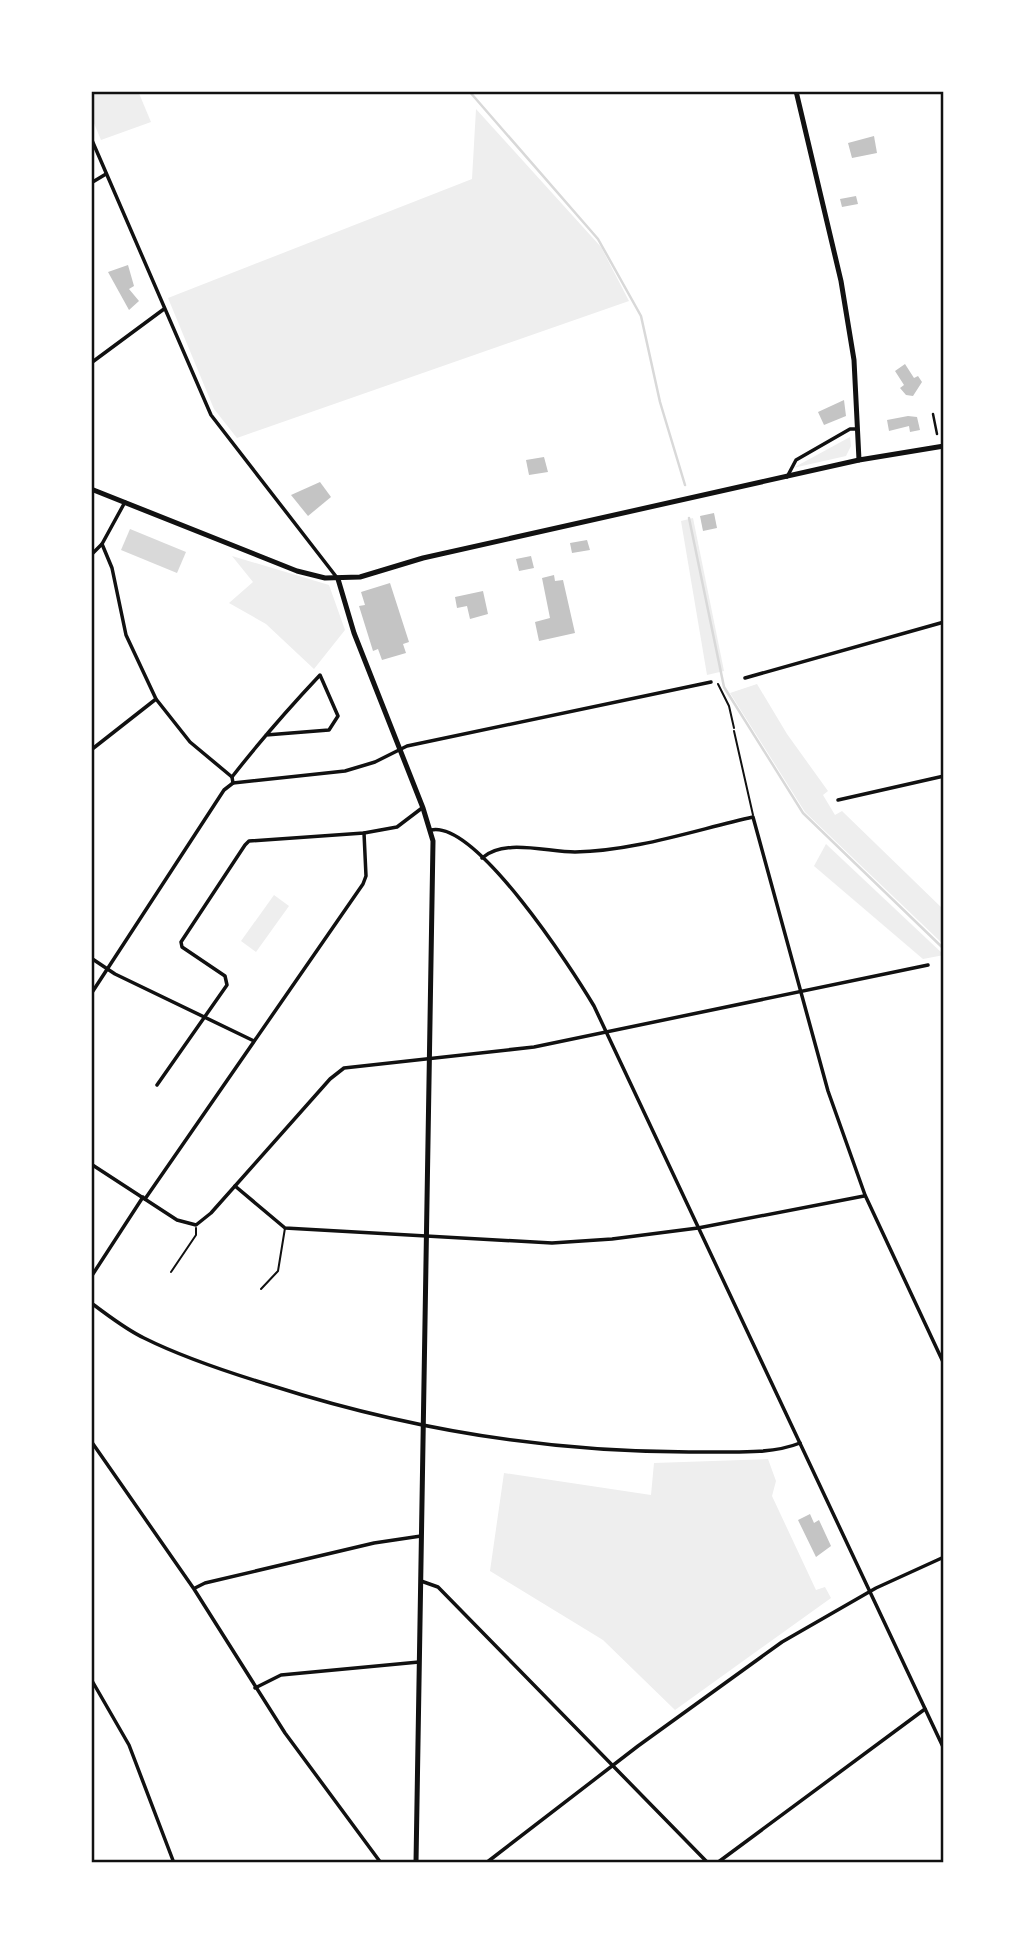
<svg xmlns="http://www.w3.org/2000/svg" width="1035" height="1954" viewBox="0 0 1035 1954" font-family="Manrope,sans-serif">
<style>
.green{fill:#eee}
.water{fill:#d9d9d9}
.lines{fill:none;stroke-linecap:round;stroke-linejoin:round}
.stream{stroke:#d9d9d9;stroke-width:2.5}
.building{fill:#c4c4c4}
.path{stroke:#111;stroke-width:2}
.service{stroke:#111;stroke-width:2}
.pedestrian{stroke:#111;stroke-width:2.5}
.minor{stroke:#111;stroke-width:3.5}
.tertiary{stroke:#111;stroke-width:5}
.secondary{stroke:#111;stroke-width:5}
.neatline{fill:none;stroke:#111;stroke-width:2.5}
</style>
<rect width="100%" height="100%" fill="#fff"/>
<g class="green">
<path d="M 91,91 L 138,91 L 151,122 L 101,140 L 91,116 Z"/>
<path d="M 476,109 L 601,247 L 629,301 L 237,438 L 214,409 L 168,298 L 472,179 Z"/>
<path d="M 850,437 L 851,446 L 846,456 L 793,468 Z"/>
<path d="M 693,518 L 724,671 L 707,675 L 681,521 Z"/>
<path d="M 232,556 L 329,585 L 345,630 L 314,669 L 266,624 L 229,603 L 253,582 Z"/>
<path d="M 757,684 L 787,734 L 828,791 L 823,795 L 835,815 L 842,811 L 944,910 L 944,945 L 805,812 L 730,693 Z"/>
<path d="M 826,844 L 944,955 L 923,959 L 814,866 Z"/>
<path d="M 274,895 L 289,906 L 256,952 L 241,941 Z"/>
<path d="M 768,1459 L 776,1481 L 772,1496 L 816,1590 L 825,1587 L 831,1598 L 675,1710 L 603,1640 L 490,1571 L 504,1473 L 651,1495 L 654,1463 Z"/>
</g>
<path class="water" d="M 130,529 L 186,552 L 177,573 L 121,550 Z"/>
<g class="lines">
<g class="stream">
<path d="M 469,91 L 598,239 L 641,316 L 660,402 L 685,485"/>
<path d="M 689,518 L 724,687 L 803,813 L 944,949"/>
</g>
</g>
<g class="building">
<path d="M 874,136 L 877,153 L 852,158 L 848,143 Z"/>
<path d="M 856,196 L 858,204 L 842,207 L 840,199 Z"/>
<path d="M 128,265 L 134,286 L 129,289 L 139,301 L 129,310 L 108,272 Z"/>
<path d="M 905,364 L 914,378 L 918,376 L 922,382 L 913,396 L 906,395 L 900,388 L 904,385 L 895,371 Z"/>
<path d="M 844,400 L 846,416 L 824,425 L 818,412 Z"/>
<path d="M 908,416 L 917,417 L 920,430 L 910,432 L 909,426 L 889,431 L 887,420 Z"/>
<path d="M 544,457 L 548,472 L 529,475 L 526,460 Z"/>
<path d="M 320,482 L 331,497 L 308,516 L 291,495 Z"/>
<path d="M 714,513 L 717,528 L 703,531 L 700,516 Z"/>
<path d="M 587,540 L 590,550 L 572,553 L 570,543 Z"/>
<path d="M 531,556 L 534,568 L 519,571 L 516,559 Z"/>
<path d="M 554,575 L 555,581 L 563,580 L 575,633 L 539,641 L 535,622 L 550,618 L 542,578 Z"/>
<path d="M 390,583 L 409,642 L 403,644 L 406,653 L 382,660 L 378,649 L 373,651 L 359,606 L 365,605 L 361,592 Z"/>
<path d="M 483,591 L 488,614 L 470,619 L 467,606 L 457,608 L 455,597 Z"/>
<path d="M 810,1514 L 814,1523 L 819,1520 L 831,1546 L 816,1557 L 798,1520 Z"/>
</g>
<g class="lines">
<path class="path" d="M 718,684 L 729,706 L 734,728"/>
<g class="service">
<path d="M 734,731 L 753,815"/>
<path d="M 171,1272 L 196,1235 L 196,1228"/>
<path d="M 261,1289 L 278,1271 L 285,1228"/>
</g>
<path class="pedestrian" d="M 933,414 L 937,434"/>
<g class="minor">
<path d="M 91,138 L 211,415 L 338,579"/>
<path d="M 91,183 L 106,174"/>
<path d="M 91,363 L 164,309"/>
<path d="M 787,477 L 796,460 L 850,429 L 857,429"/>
<path d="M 125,502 L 102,544 L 112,568 L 126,635 L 156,699 L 190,742 L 232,777"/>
<path d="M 91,555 L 102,544"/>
<path d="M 745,678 L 944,622"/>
<path d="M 91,750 L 156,699"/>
<path d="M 233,783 L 345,771 L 375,762 L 407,746 L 711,682"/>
<path d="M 838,800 L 944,776"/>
<path d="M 431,830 C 476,820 572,969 594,1006 L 944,1749"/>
<path d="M 482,858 C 504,838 547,852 575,852 C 635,851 695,830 753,817 L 828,1091 L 865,1195 L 944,1364"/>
<path d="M 91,958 L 115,974 L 254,1041"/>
<path d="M 91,994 L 224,790 L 233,783 L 232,777 C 260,741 289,708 320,675 L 338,716 L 329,730 L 266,735"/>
<path d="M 157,1085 L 227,985 L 225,976 L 182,947 L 181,942 L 245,845 L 249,841 L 364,833 L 397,827 L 422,808"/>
<path d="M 91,1164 L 177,1220 L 196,1225 L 211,1213 L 330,1079 L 344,1068 L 534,1047 L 928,965"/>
<path d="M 235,1186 L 285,1228 L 552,1243 L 612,1239 L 698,1228 L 864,1196"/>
<path d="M 145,1199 L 363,884 L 366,876 L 364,833"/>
<path d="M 91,1277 L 143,1197"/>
<path d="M 91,1303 C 108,1315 125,1329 144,1338 C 184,1358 230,1373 273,1386 C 408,1429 547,1452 689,1452 C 723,1451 768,1456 800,1443"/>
<path d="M 91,1441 L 194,1589 L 285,1733 L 381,1863"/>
<path d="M 421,1581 L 438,1587 L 708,1863"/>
<path d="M 195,1588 L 205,1583 L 374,1543 L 421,1536"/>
<path d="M 91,1679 L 129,1745 L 174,1863"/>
<path d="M 255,1688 L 281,1675 L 419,1662"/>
<path d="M 486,1863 L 638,1746 L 782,1642 L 876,1588 L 944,1557"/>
<path d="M 717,1863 L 925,1709"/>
</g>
<g class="tertiary">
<path d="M 796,91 L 841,281 L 854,360 L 859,460"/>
<path d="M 338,579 L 354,633 L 423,808 L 433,841 L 416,1863"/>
</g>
<path class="secondary" d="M 91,489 L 297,571 L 325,578 L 360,577 L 423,558 L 859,460 L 944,446"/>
</g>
<rect width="1035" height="1954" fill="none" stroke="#ffffff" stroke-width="186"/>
<rect x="93" y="93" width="849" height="1768" class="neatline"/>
</svg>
